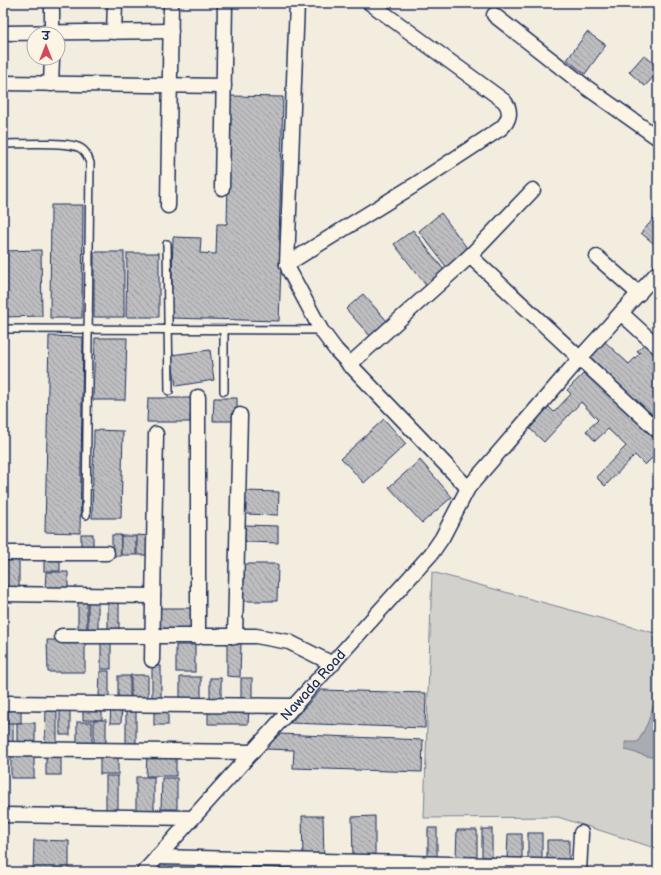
<svg xmlns="http://www.w3.org/2000/svg" width="661" height="875" viewBox="0 0 661 875" font-family="'Balsamiq Sans','Playpen Sans Deva',sans-serif">
<style>
.park{fill:#d3d1cc;stroke:#778095}
.water{fill:#a9acb3;stroke:#707a91}
.building{fill:url(#building-back-hatch);stroke:#1b2f5e}
.lines{fill:none;stroke-linecap:round;stroke-linejoin:round}
.lane-casing{stroke:#1b2f5e;stroke-width:10}
.street-casing{stroke:#1b2f5e;stroke-width:17}
.lane{stroke:#fcf5e5;stroke-width:7}
.street{stroke:#fcf5e5;stroke-width:14}
.labels{text-anchor:middle;stroke-width:4;stroke-linejoin:round;paint-order:stroke}
.street-label{font-size:14px;fill:#1b2f5e;stroke:#fcf5e5}
</style>
<defs>
<pattern id="building-back-hatch" width="6" height="6" patternUnits="userSpaceOnUse"><rect width="6" height="6" fill="#bebec0"/><path d="M-1 5l2 2M0 0l6 6M5-1l2 2" fill="none" stroke="#9a9b9f"/></pattern>
</defs>
<rect width="100%" height="100%" fill="#f3ede0"/>
<filter id="ink" filterUnits="userSpaceOnUse"><feTurbulence type="fractalNoise" baseFrequency=".025" numOctaves="2"/><feDisplacementMap in="SourceGraphic" scale="8" xChannelSelector="R" yChannelSelector="G"/><feConvolveMatrix kernelMatrix="1 2 1 2 8 2 1 2 1" color-interpolation-filters="sRGB"/></filter>
<g filter="url(#ink)">
<path class="park" d="M 432,572 L 658,634 L 658,849 L 558,817 L 424,818 Z"/>
<path class="water" d="M 658,702 L 658,759 L 625,750 L 625,742 L 638,742 L 648,722 L 653,706 Z"/>
<g class="building">
<path d="M 587,32 L 606,45 L 585,74 L 567,60 Z"/>
<path d="M 644,55 L 658,67 L 658,72 L 645,86 L 629,72 Z"/>
<path d="M 230,96 L 283,97 L 279,240 L 282,240 L 279,321 L 171,318 L 173,237 L 201,238 L 200,253 L 216,254 L 217,224 L 227,224 Z"/>
<path d="M 51,205 L 83,205 L 82,318 L 50,318 Z"/>
<path d="M 441,213 L 470,252 L 448,269 L 419,231 Z"/>
<path d="M 658,214 L 658,247 L 641,233 Z"/>
<path d="M 413,230 L 447,274 L 428,288 L 394,244 Z"/>
<path d="M 41,250 L 42,316 L 3,317 L 3,251 Z"/>
<rect x="94" y="252" width="30" height="65"/>
<path d="M 127,253 L 159,253 L 159,317 L 126,317 Z"/>
<path d="M 363,294 L 387,321 L 370,336 L 346,309 Z"/>
<path d="M 49,336 L 83,337 L 80,533 L 45,532 Z"/>
<path d="M 95,338 L 127,338 L 125,400 L 93,400 Z"/>
<path d="M 648,340 L 658,350 L 658,426 L 587,360 L 604,341 L 629,364 L 640,353 L 637,351 Z"/>
<path d="M 210,350 L 214,380 L 176,386 L 171,355 Z"/>
<path d="M 585,372 L 658,442 L 658,452 L 645,465 L 635,455 L 605,486 L 596,477 L 626,446 L 608,429 L 595,441 L 586,431 L 598,420 L 581,402 L 544,442 L 527,426 L 547,405 L 554,412 L 571,394 L 567,390 Z"/>
<path d="M 148,398 L 191,398 L 190,422 L 147,422 Z"/>
<path d="M 214,398 L 237,398 L 237,421 L 213,421 Z"/>
<path d="M 384,419 L 406,444 L 364,483 L 341,458 Z"/>
<path d="M 94,430 L 123,431 L 121,518 L 92,518 Z"/>
<path d="M 420,460 L 452,497 L 422,523 L 389,487 Z"/>
<path d="M 244,491 L 279,492 L 278,515 L 244,514 Z"/>
<path d="M 245,525 L 278,526 L 278,543 L 245,542 Z"/>
<rect x="81" y="534" width="12" height="17"/>
<rect x="112" y="535" width="9" height="21"/>
<path d="M 137,535 L 149,536 L 148,555 L 137,555 Z"/>
<rect x="121" y="536" width="15" height="19"/>
<rect x="44" y="554" width="16" height="17"/>
<rect x="5" y="555" width="14" height="34"/>
<path d="M 244,564 L 278,564 L 277,601 L 243,601 Z"/>
<path d="M 46,572 L 68,572 L 68,589 L 45,589 Z"/>
<rect x="78" y="598" width="9" height="35"/>
<rect x="88" y="598" width="10" height="35"/>
<rect x="108" y="598" width="11" height="34"/>
<path d="M 157,608 L 194,608 L 193,629 L 157,629 Z"/>
<path d="M 47,640 L 85,640 L 85,672 L 48,672 Z"/>
<rect x="101" y="642" width="10" height="27"/>
<path d="M 227,643 L 241,643 L 240,677 L 227,676 Z"/>
<rect x="176" y="645" width="19" height="27"/>
<rect x="152" y="666" width="9" height="32"/>
<path d="M 100,671 L 109,671 L 109,697 L 99,697 Z"/>
<rect x="131" y="675" width="17" height="23"/>
<rect x="118" y="676" width="12" height="21"/>
<rect x="180" y="677" width="21" height="23"/>
<rect x="210" y="678" width="11" height="22"/>
<rect x="241" y="678" width="11" height="24"/>
<path d="M 321,690 L 426,693 L 425,728 L 290,723 Z"/>
<rect x="8" y="704" width="13" height="19"/>
<rect x="83" y="705" width="19" height="15"/>
<path d="M 111,705 L 122,705 L 121,723 L 110,723 Z"/>
<rect x="126" y="705" width="10" height="38"/>
<rect x="154" y="706" width="14" height="19"/>
<path d="M 46,708 L 57,708 L 57,744 L 45,744 Z"/>
<rect x="60" y="708" width="10" height="27"/>
<path d="M 208,709 L 249,709 L 248,724 L 208,724 Z"/>
<rect x="94" y="720" width="12" height="24"/>
<rect x="77" y="722" width="15" height="23"/>
<rect x="17" y="723" width="18" height="21"/>
<rect x="3" y="724" width="10" height="20"/>
<path d="M 279,734 L 423,740 L 422,772 L 293,768 L 294,750 L 264,749 Z"/>
<rect x="11" y="752" width="23" height="26"/>
<rect x="46" y="753" width="15" height="22"/>
<path d="M 147,753 L 176,753 L 176,776 L 146,776 Z"/>
<rect x="100" y="754" width="18" height="20"/>
<rect x="106" y="776" width="12" height="35"/>
<rect x="136" y="777" width="18" height="34"/>
<path d="M 162,778 L 177,778 L 177,809 L 161,809 Z"/>
<path d="M 302,816 L 323,816 L 324,859 L 303,859 Z"/>
<path d="M 375,816 L 375,859 L 353,859 L 352,817 Z"/>
<rect x="428" y="828" width="9" height="31"/>
<rect x="482" y="829" width="10" height="28"/>
<path d="M 457,830 L 477,830 L 477,857 L 456,857 Z"/>
<rect x="528" y="833" width="14" height="27"/>
<path d="M 508,834 L 522,834 L 522,858 L 507,858 Z"/>
<path d="M 34,840 L 69,841 L 69,872 L 33,872 Z"/>
<path d="M 547,840 L 569,840 L 569,861 L 547,860 Z"/>
<path d="M 241,870 L 241,872 L 216,872 L 216,871 Z"/>
<rect x="275" y="870" width="23" height="2"/>
<rect x="310" y="870" width="17" height="2"/>
</g>
<g class="lines">
<defs>
<g id="lane">
<path d="M 3,144 C 19,144 68,141 80,148 C 86,151 88,157 90,163 L 86,515"/>
<path d="M 167,244 L 169,391"/>
<path d="M 3,329 L 321,330"/>
<path d="M 224,330 L 224,391"/>
</g>
<g id="street">
<path d="M 297,3 L 287,264 L 289,270 L 321,330 L 336,350 L 468,488"/>
<path d="M 494,15 L 586,87 L 658,138"/>
<path d="M 114,32 L 115,3"/>
<path d="M 3,33 L 171,31"/>
<path d="M 52,34 L 52,3"/>
<path d="M 3,83 L 224,86"/>
<path d="M 51,84 L 52,58"/>
<path d="M 222,188 L 225,3"/>
<path d="M 168,206 L 171,3"/>
<path d="M 470,256 L 658,431"/>
<path d="M 597,257 L 639,294"/>
<path d="M 287,264 L 413,186 L 500,129 C 510,121 512,110 504,101 L 370,3"/>
<path d="M 621,313 L 658,347"/>
<path d="M 349,365 L 470,256 L 533,190"/>
<path d="M 3,553 L 107,553"/>
<path d="M 3,594 L 153,596"/>
<path d="M 62,636 L 256,636 L 289,642 L 333,664"/>
<path d="M 198,637 L 198,397"/>
<path d="M 235,637 L 240,415"/>
<path d="M 152,660 L 156,434"/>
<path d="M 3,703 L 295,706"/>
<path d="M 3,749 L 253,752"/>
<path d="M 3,815 L 193,818"/>
<path d="M 157,857 L 579,867"/>
<path id="s1" d="M 144,872 L 431,554 L 442,538 L 468,488 L 580,358 L 658,272"/>
<path d="M 579,872 L 581,833"/>
</g>
</defs>
<use href="#lane" class="lane-casing"/>
<use href="#street" class="street-casing"/>
<use href="#lane" class="lane"/>
<use href="#street" class="street"/>
</g>
</g>
<g class="labels">
<g class="street-label">
<text dy="5" stroke="none"><textPath href="#s1" startOffset="252">Nawada Road</textPath></text>
</g>
</g>
<rect width="661" height="875" fill="none" stroke="#fcf5e5" stroke-width="16"/>
<rect x="8" y="8" width="645" height="859" fill="none" stroke="#1b2f5e" stroke-width="1.5" filter="url(#ink)"/>
<g transform="translate(46 46)"><circle r="19" fill="#fcf5e5" stroke="#a2a6af"/>
<path d="M0-3L7 15L0 10L-7 15Z" fill="#d1495b"/>
<text y="-6" font-size="11" font-weight="bold" text-anchor="middle" fill="#1b2f5e">उ</text>
</g>
</svg>
